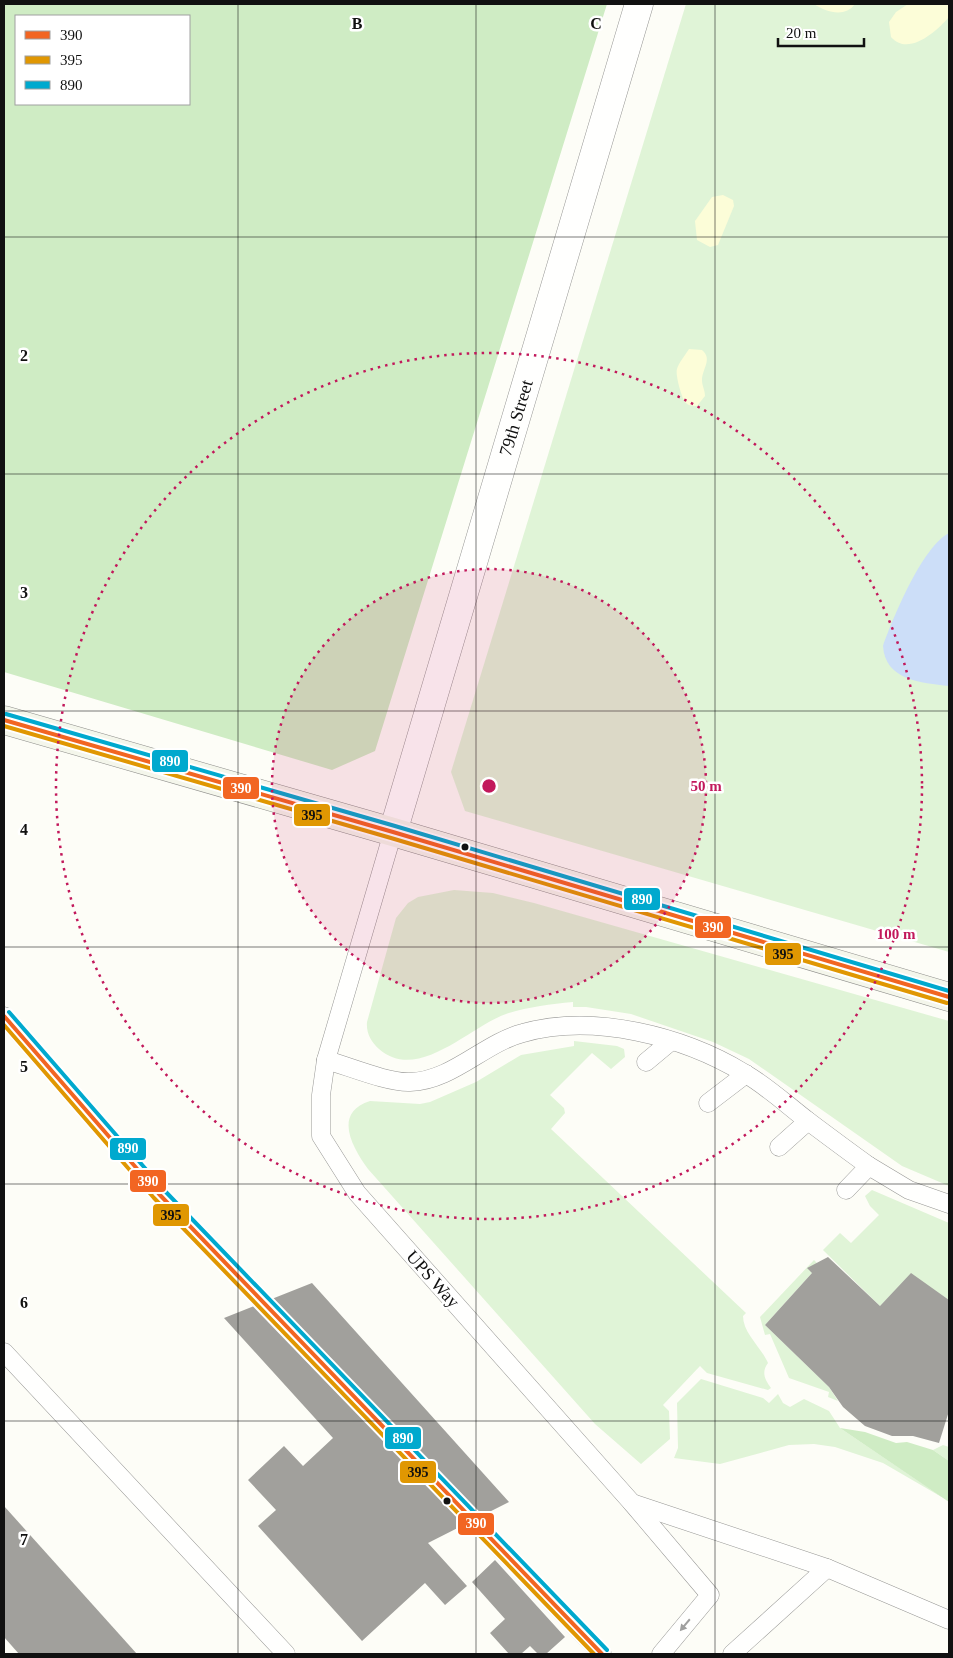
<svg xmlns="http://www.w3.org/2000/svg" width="953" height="1658" viewBox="0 0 953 1658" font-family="'Times New Roman',serif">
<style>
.green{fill:#e0f4d7}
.forest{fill:#cfecc4;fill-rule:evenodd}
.sand{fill:#fcfdd8}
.water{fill:#ccdef8}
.building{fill:#a1a09c}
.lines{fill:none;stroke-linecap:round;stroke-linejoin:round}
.service-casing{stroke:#979795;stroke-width:19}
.tertiary-casing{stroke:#979795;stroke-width:29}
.secondary-casing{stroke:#8e8e8b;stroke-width:29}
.service{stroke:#fffffe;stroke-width:18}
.tertiary{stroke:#fffffe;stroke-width:28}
.secondary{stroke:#f4f6eb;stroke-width:28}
.bus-1-casing{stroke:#fff;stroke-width:8}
.bus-2-casing{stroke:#fff;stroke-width:8}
.bus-3-casing{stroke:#fff;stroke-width:8}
.bus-1{stroke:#f26522;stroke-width:4}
.bus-2{stroke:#e09702;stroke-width:4}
.bus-3{stroke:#00a9ce;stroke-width:4}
.oneway{fill:#a0a09f}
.grid{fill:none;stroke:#111;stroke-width:1;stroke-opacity:0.55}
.ring{fill:none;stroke:#c2185b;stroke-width:2.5;stroke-dasharray:2.5 5}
.bus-dot{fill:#111;stroke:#fff;stroke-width:2}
.labels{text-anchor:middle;stroke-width:5;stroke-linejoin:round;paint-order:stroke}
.street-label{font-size:18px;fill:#111;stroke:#fff}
.grid-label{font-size:16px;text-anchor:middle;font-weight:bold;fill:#111;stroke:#fff;stroke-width:5;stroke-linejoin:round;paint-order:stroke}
.centre{fill:#c2185b;stroke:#fff;stroke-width:2.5}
.ring-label{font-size:15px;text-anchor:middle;font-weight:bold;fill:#c2185b;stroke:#fff;stroke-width:5;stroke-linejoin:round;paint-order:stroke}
.line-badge{stroke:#fff;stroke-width:2}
.badge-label{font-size:14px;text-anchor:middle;font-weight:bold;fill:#fff}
.pale-badge-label{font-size:14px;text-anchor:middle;font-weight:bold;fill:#111}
</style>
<rect width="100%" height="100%" fill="#fdfdf7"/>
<g class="green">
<path d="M 686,4 L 949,4 L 949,952 L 465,811 L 451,772 Z"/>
<path d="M 454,890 L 493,893 L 534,903 L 949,1021 L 949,1186 L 902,1166 L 749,1059 L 713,1042 L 631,1014 L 586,1007 L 573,1007 L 573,1002 C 550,1004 528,1007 506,1014 C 469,1027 418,1083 379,1049 C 371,1042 366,1033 367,1022 L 396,918 L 408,903 L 418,897 Z"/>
<path d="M 574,1041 L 617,1046 L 624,1049 L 625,1057 L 611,1069 L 592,1053 L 550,1095 L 564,1108 L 565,1113 L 551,1129 L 746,1313 L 743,1316 C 743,1333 761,1347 768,1363 C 761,1372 765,1380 771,1388 L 768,1390 L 707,1373 L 700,1366 L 663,1405 L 669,1411 L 670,1439 L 641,1464 L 595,1424 L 368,1169 C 353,1148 332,1113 370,1101 L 420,1104 L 430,1102 L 476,1082 L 521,1055 L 574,1046 Z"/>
<path d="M 872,1190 L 949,1223 L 949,1300 L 911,1274 L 880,1306 L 823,1250 L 840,1233 L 851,1243 L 879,1215 L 870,1206 L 865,1196 Z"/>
<path d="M 814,1260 L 817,1263 L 808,1268 L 812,1273 L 765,1325 L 829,1387 L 838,1401 L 828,1397 L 829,1392 L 789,1378 L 770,1334 L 765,1335 L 760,1317 Z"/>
<path d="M 701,1379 L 763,1398 L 769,1403 L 778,1394 L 783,1403 L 790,1407 L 804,1399 L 829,1411 L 840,1428 L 945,1499 L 883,1463 L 835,1447 L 814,1444 L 789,1445 L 720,1464 L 674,1458 L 678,1448 L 677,1403 Z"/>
<path d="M 943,1445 L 949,1447 L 949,1461 L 933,1450 Z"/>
</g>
<g class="forest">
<path d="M 4,4 L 607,4 L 375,751 L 332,770 L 4,672 ZM 189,16 L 189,104 L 16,104 L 16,16 Z"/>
<path d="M 840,1428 L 865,1432 L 896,1443 L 907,1442 L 933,1450 L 949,1461 L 949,1502 Z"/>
</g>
<g class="sand">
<path d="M 814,4 L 855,4 C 845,18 826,12 814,4 Z"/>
<path d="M 908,4 L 949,4 L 949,17 C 937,31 908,57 891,37 L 889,22 L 896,12 Z"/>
<path d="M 723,195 L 733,200 L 734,206 L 718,245 L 710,247 L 697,240 L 695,221 L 712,197 Z"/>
<path d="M 689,349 L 702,350 C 713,359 702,369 702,380 C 702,386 705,390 705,396 L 697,406 C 693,406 689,406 686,403 C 682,400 675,374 677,369 C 678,364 686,354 689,349 Z"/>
</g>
<path class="water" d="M 949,533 L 949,686 C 921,683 885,680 883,646 C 893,618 922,547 949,533 Z"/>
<g class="building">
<path d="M 828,1257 L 880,1306 L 911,1273 L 949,1300 L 949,1411 L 939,1443 L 913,1436 L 892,1436 L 865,1426 L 843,1407 L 829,1387 L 765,1325 L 812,1273 L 807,1268 Z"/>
<path d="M 312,1283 L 509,1502 L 428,1543 L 467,1586 L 445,1605 L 425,1583 L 362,1641 L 258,1526 L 276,1510 L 248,1480 L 284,1446 L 303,1466 L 333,1438 L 224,1318 Z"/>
<path d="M 4,1506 L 137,1654 L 19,1654 L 4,1637 Z"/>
<path d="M 495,1560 L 565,1637 L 546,1654 L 538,1654 L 530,1646 L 521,1654 L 509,1654 L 490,1633 L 505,1619 L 472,1582 Z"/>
</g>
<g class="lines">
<defs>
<g id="service">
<path d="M 393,832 L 326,1060 L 321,1095 L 321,1136 L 357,1193 L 632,1503 L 710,1595 L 661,1654"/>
<path d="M 4,1016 L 159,1194 L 602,1654"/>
<path d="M 326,1060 C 348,1066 388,1083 410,1082 C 452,1081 484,1043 523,1033 C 593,1013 683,1036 744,1073 C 767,1086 787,1105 808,1121 C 828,1136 848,1151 869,1166 L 846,1190"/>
<path d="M 646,1062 L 670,1042"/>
<path d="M 708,1103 L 746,1074"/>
<path d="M 779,1147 L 808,1121"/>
<path d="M 869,1166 L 909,1190 L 949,1204"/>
<path d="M 4,1352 L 286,1654"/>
<path d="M 632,1503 L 827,1568 L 732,1654"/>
<path d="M 827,1568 L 949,1620"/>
</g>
<g id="tertiary">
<path id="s1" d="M 393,832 L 639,4"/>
</g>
<path id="secondary" d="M 4,720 L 393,832 L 949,997"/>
</defs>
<use href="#service" class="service-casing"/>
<use href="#tertiary" class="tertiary-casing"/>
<use href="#secondary" class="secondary-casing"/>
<use href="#service" class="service"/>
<use href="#tertiary" class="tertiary"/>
<use href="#secondary" class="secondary"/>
<defs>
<g id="bus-1">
<path d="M 4,720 L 393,832 L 949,997"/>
<path d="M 4,1016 L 159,1194 L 602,1654"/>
</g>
<g id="bus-2">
<path d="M 4,726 L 391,838 L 947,1003"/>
<path d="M 4,1025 L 154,1198 L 594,1654"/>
</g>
<g id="bus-3">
<path d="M 6,714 L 395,826 L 949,991"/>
<path d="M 9,1012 L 164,1190 L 607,1650"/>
</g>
</defs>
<use href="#bus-1" class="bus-1-casing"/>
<use href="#bus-2" class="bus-2-casing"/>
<use href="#bus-3" class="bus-3-casing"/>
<use href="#bus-1" class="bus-1"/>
<use href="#bus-2" class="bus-2"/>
<use href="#bus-3" class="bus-3"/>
</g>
<defs><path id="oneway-solid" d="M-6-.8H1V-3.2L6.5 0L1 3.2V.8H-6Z" transform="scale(1.25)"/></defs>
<use class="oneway" href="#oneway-solid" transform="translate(685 1625) rotate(130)"/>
<path class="grid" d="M 238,4 L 238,1654M 476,4 L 476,1654M 715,4 L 715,1654M 4,237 L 949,237M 4,474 L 949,474M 4,711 L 949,711M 4,947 L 949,947M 4,1184 L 949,1184M 4,1421 L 949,1421"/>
<circle cx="489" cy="786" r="217" fill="#c2185b" fill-opacity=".12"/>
<g class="ring">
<circle cx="489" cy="786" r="217"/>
<circle cx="489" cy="786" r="433"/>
</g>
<g class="bus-dot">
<circle cx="465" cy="847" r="4.5"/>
<circle cx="447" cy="1501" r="4.5"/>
</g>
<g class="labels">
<g class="street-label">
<text dy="6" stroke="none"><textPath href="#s1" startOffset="432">79th Street</textPath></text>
<text transform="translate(433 1279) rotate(48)" y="6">UPS Way</text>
</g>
</g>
<g class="grid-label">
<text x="357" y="29">B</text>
<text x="596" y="29">C</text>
<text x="24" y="361">2</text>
<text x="24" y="598">3</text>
<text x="24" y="835">4</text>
<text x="24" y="1072">5</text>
<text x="24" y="1308">6</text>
<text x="24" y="1545">7</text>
</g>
<circle cx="489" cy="786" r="8" class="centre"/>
<g class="ring-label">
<text x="706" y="791">50 m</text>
<text x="896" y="939">100 m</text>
</g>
<g class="line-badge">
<rect x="151" y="749" width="38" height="24" rx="5" fill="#00a9ce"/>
<rect x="222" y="776" width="38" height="24" rx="5" fill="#f26522"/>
<rect x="293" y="803" width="38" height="24" rx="5" fill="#e09702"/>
<rect x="623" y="887" width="38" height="24" rx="5" fill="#00a9ce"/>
<rect x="694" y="915" width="38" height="24" rx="5" fill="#f26522"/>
<rect x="764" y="942" width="38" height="24" rx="5" fill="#e09702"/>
<rect x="109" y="1137" width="38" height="24" rx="5" fill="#00a9ce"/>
<rect x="129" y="1169" width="38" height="24" rx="5" fill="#f26522"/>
<rect x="152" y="1203" width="38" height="24" rx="5" fill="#e09702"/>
<rect x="384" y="1426" width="38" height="24" rx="5" fill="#00a9ce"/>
<rect x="399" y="1460" width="38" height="24" rx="5" fill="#e09702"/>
<rect x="457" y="1512" width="38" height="24" rx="5" fill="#f26522"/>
</g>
<g class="badge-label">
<text x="170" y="766">890</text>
<text x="241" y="793">390</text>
<text x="642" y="904">890</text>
<text x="713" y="932">390</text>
<text x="128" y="1153">890</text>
<text x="148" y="1186">390</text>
<text x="403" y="1443">890</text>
<text x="476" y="1528">390</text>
</g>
<g class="pale-badge-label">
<text x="312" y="820">395</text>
<text x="783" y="959">395</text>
<text x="171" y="1220">395</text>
<text x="418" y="1477">395</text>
</g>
<rect width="953" height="1658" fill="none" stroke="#111111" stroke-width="10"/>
<rect x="15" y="15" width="175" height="90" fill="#ffffff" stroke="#a0a0a0"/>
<rect x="25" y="31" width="25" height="8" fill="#f26522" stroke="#a0a0a0"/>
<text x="60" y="40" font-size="15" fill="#111111">390</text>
<rect x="25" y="56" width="25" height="8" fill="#e09702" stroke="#a0a0a0"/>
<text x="60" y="65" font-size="15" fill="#111111">395</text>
<rect x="25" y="81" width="25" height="8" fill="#00a9ce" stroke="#a0a0a0"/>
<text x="60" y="90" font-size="15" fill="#111111">890</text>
<path d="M778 38v8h86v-8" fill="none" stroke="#111111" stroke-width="2.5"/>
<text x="786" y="38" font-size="15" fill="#111111" stroke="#ffffff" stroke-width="4" paint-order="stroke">20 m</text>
</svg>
